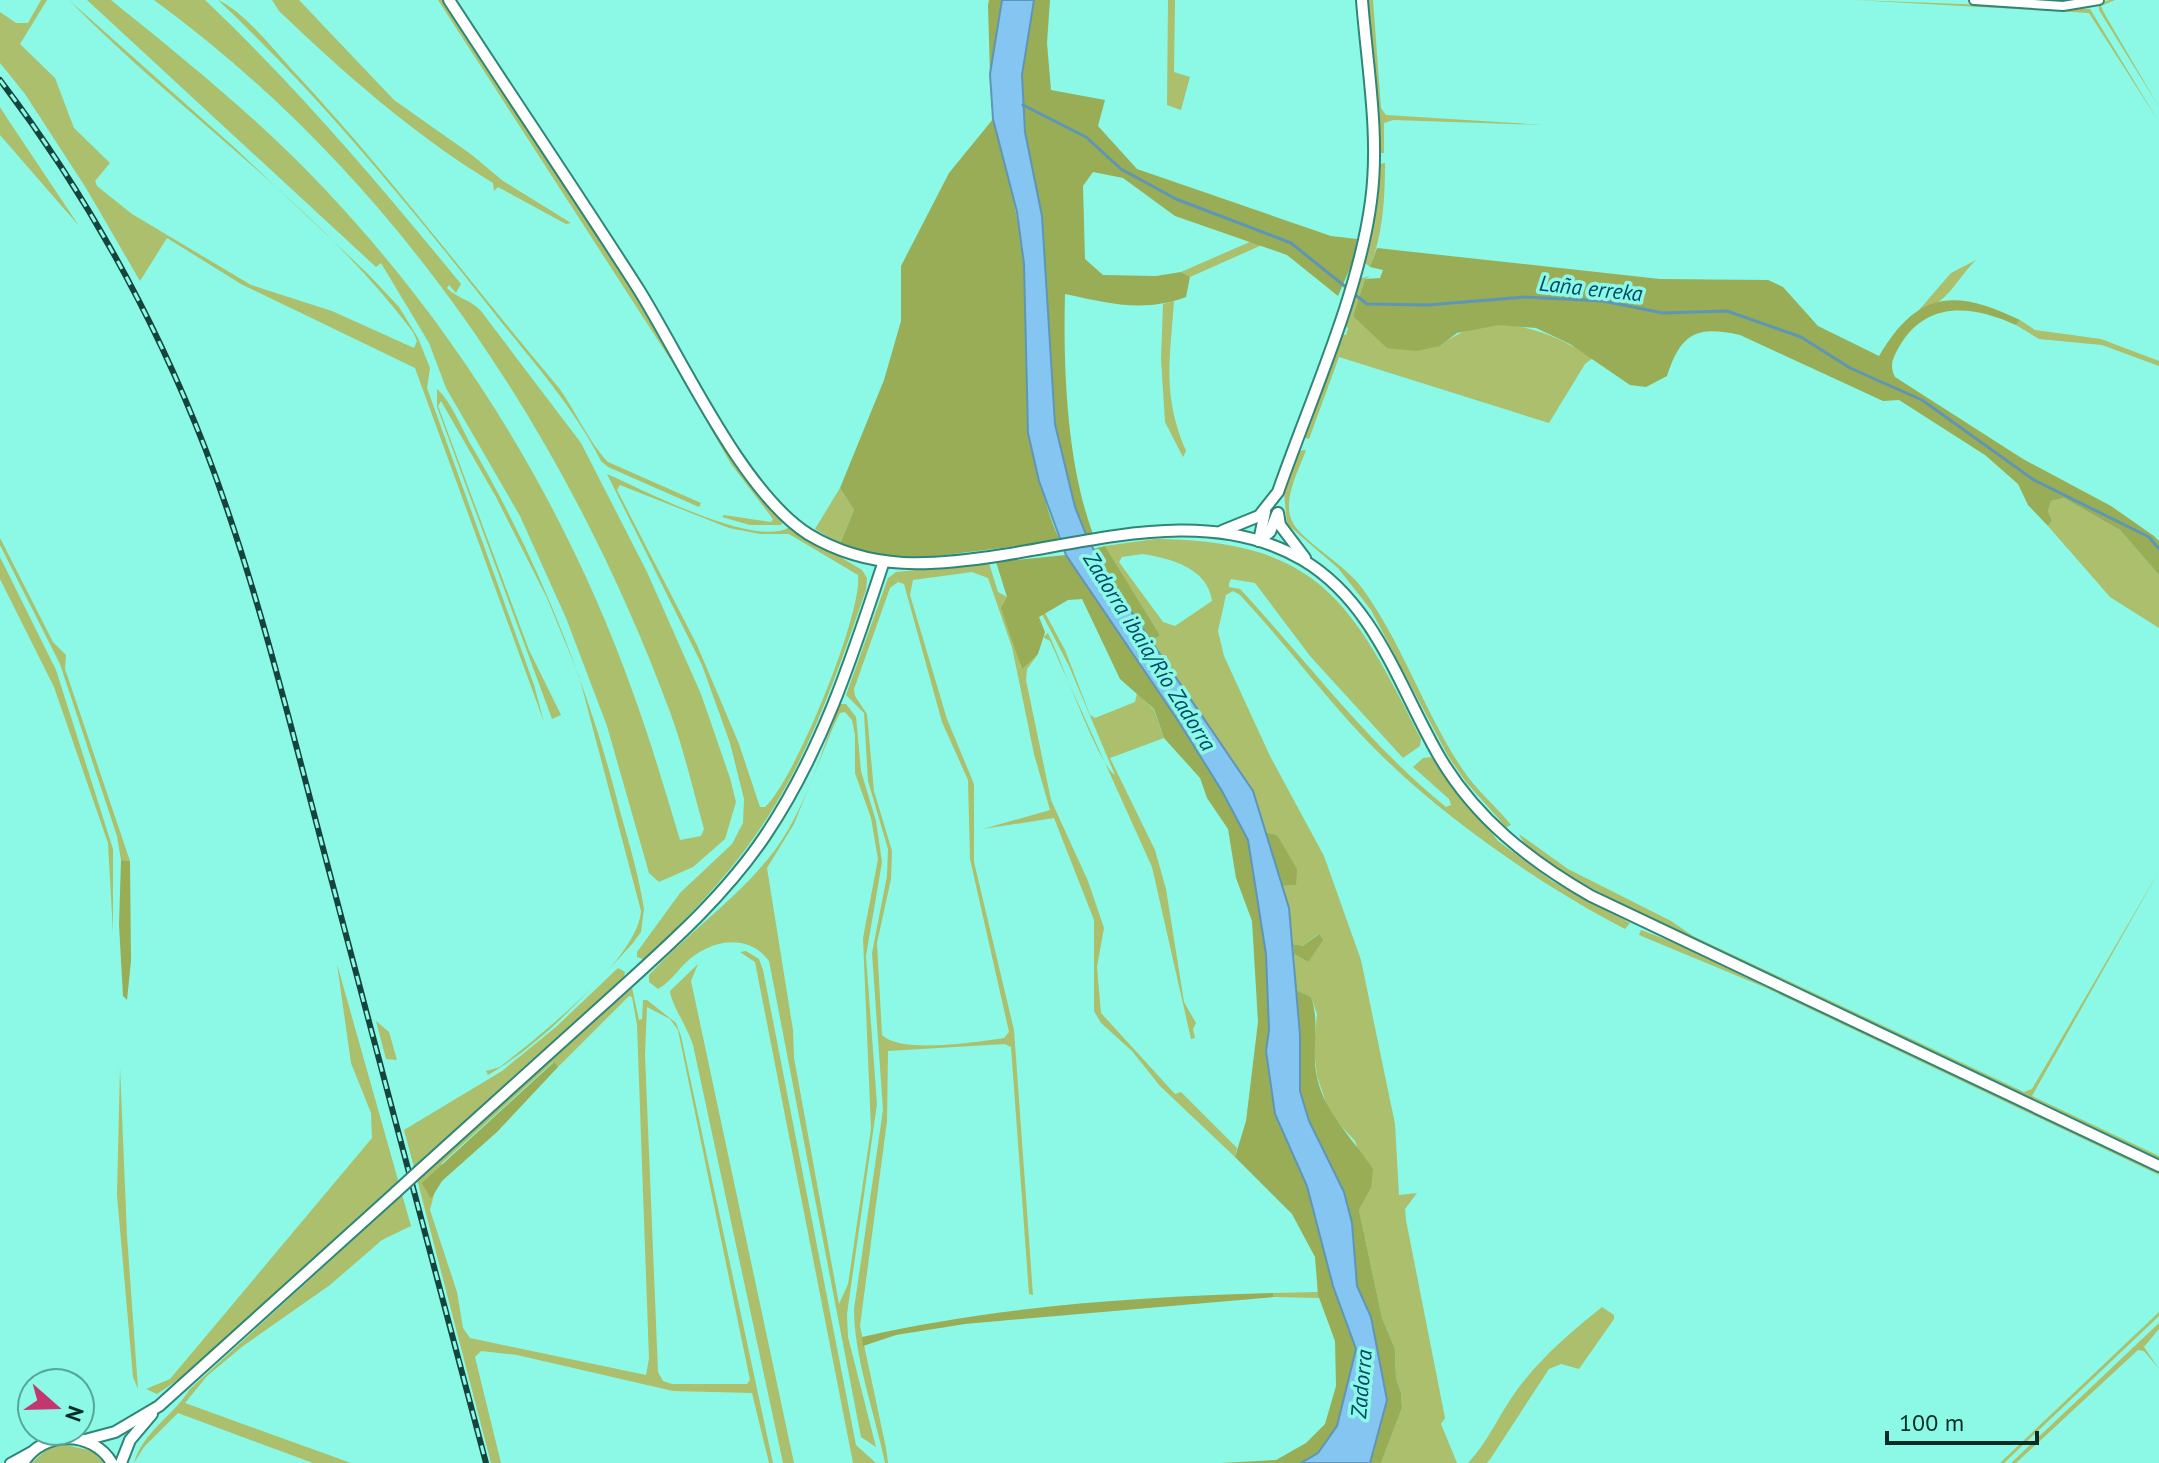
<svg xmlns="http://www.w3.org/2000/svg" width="2159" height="1463" viewBox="0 0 2159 1463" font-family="'PT Sans',sans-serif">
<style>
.green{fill:#abbf6c;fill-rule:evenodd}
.forest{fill:#98ad55}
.water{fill:#84c5f2;stroke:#5e97b5;stroke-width:2}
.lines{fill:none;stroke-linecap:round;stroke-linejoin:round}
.stream{stroke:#5e97b5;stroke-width:3}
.minor-casing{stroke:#2f8677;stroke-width:12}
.tertiary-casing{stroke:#2f8677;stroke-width:14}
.minor{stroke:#fff;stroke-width:8}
.tertiary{stroke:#fff;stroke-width:10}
.rail-casing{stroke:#16433b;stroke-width:6}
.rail{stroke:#8bf9e5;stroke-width:3;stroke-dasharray:9;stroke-linecap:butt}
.tertiary-bridge-casing{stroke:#2f8677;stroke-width:14;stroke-linecap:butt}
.tertiary-bridge{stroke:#fff;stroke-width:10}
.labels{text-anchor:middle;stroke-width:7;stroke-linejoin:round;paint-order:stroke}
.water-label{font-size:22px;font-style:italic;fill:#00476c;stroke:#8bf9e5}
</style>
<rect width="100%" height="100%" fill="#8bf9e5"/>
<g class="green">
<path d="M 41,0 L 47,0 L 20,44 L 55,78 L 74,128 L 110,163 L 95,181 L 97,186 L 132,214 L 251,285 L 332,311 L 414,348 L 417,341 L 413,332 C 317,204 180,114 69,0 L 235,148 L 368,274 L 399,307 L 418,338 L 430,368 L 427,388 L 534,685 L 544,722 L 415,368 L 241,284 L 167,238 L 140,281 L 86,188 L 25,94 L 0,63 L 0,12 L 16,23 L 28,23 Z"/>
<path d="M 87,0 L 111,0 C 163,42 215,84 264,129 C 428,281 557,480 632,690 C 650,739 665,790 680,840 L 701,836 L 704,829 C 693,790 684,750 670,712 C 567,434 395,176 154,0 L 205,0 C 298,88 380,185 461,284 L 456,293 L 449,285 L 447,288 C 458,299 470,299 481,311 L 581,443 L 647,572 L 701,694 L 730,778 L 736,802 L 725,839 L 693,867 L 659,882 L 649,873 L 607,726 L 566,618 L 520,516 L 446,388 L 429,343 L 381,263 L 376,267 Z"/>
<path d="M 218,0 C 244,11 277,54 297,75 C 390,175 471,284 559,388 C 575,410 590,444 608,462 L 701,503 L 699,507 L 608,467 L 601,461 C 572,404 530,359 491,309 C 405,200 319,95 218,0 Z"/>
<path d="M 272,0 L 299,0 L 394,100 L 472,155 L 503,181 L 571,223 L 566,224 L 498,187 L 494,191 L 493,183 C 414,135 345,74 279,11 Z"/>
<path d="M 438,0 L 443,0 C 517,113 593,225 664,340 C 702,402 731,470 783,522 L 781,525 L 750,525 L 722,517 L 724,515 L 771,522 L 773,519 L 731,464 L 674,365 Z"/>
<path d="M 1168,0 L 1175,0 L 1174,72 L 1190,77 L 1181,110 L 1167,105 Z"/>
<path d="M 1367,0 L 1373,0 L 1381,108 L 1386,115 L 1544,125 L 1393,120 L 1384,123 L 1384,153 L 1380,153 Z"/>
<path d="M 1854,0 L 2090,9 L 2159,122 L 2089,13 Z"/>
<path d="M 2109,0 L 2115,0 L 2101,6 L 2104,13 L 2159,107 L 2099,10 L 2099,4 Z"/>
<path d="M 0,107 L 5,115 L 79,226 L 0,135 Z"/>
<path d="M 1385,163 C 1385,198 1383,234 1370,267 L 1365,263 L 1377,207 L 1379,164 Z"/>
<path d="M 1252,241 L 1262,245 L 1190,277 L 1181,272 Z"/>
<path d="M 1976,260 C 1956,279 1948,305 1919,310 L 1951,273 Z"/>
<path d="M 1370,276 L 1365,279 L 1353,316 L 1368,328 L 1440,346 C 1489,307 1545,328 1593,358 L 1585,364 L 1549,423 L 1339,357 L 1309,439 L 1303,437 L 1339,334 L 1346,335 L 1348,328 L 1344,325 L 1358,279 Z"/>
<path d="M 1174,301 C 1170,360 1162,395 1186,451 L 1183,457 L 1165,422 L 1161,359 L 1163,304 Z"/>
<path d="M 2020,320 L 2035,330 L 2101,339 L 2159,361 L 2159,366 L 2102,345 L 2039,339 L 2016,325 Z"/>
<path d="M 437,389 C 452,402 463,432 474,450 C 540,564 589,687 621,815 C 630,846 639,877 644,909 L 641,932 L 633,943 C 589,991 545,1042 488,1075 L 486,1071 L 500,1067 C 538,1037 638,959 641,911 L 579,676 L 547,598 L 496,497 L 441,401 L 438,406 L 529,650 L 561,715 L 552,719 L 437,407 Z"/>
<path d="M 1306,450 C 1299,470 1282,500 1292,521 C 1300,540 1346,565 1362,588 C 1403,644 1424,712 1463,770 C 1476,790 1496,806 1511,825 L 1506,827 L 1466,782 L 1448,756 L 1371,610 L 1338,568 L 1287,524 L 1284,493 L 1299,451 Z"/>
<path d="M 607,474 C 644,490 755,549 790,527 L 862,570 L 867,578 L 866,590 C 836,676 808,761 755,836 C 724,881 684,920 646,960 L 637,957 L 637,952 L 680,893 L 732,844 L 743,823 L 744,799 L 730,743 L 702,665 ZM 620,485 L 729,528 L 760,534 L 789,534 L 858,575 C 863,613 795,780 765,807 L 760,807 L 739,744 L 697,645 L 617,490 Z"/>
<path d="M 840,488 L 854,510 L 840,544 L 815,529 Z"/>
<path d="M 2064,498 L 2120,530 L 2159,575 L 2159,628 L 2110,597 L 2048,526 L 2052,521 L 2048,511 L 2051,501 Z"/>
<path d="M 0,538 L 53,642 L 66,655 L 65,669 L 130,861 L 121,860 L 117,836 L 60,664 L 0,545 Z"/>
<path d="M 1155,539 C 1320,540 1353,604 1421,739 L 1420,746 L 1403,758 L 1310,656 L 1255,583 L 1231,579 L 1229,583 L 1229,587 L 1240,589 C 1308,662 1368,744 1446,807 L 1451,805 L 1449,799 L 1413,767 L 1423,758 L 1431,757 L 1498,841 L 1552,881 L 1630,923 L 1625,929 C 1542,886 1444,818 1377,751 C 1328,702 1287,645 1240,595 L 1233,591 L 1226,595 L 1218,631 L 1224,656 L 1270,756 L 1324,856 L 1361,960 L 1395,1124 L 1399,1195 L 1417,1193 L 1405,1209 L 1406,1220 L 1445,1418 L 1441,1424 L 1457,1463 L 1381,1463 L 1402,1408 L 1401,1393 L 1396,1378 L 1395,1349 L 1382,1318 L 1359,1210 L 1371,1188 L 1355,1141 L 1330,1114 L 1317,1076 L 1314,1050 L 1317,1014 L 1311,997 L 1296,990 L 1294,954 L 1308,962 L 1318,934 L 1303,946 L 1293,944 L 1289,908 L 1282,886 L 1296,885 L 1277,835 L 1265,832 L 1253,791 L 1152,641 L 1160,635 L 1105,546 ZM 1142,554 C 1170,558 1208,568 1212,601 L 1175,626 L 1163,622 L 1119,562 L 1122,557 Z"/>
<path d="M 0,557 L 56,670 L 113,849 L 113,933 L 108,843 L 54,687 L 0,579 Z"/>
<path d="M 989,563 L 998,592 L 1007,597 L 1021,668 L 1038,654 L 1027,669 L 1026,680 L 1051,800 L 1088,881 L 1104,928 L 1097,967 L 1101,1013 L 1175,1094 L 1181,1092 L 1237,1148 L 1235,1157 L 1160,1086 L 1132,1051 L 1101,1023 L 1094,1011 L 1094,920 L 1054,818 L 983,829 L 1050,810 L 1034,754 L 1012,647 L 988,578 L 972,572 L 913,580 L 910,595 L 947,719 L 974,784 L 974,862 L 1014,1030 L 1033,1295 L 1029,1294 L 1011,1047 L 1005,1044 L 888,1051 L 887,1121 L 860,1326 L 886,1448 L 888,1463 L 885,1463 C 875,1414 854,1357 854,1309 L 883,1110 L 872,953 L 887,876 L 888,849 L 868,781 L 864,713 L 846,695 L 888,578 L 896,572 ZM 898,582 L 904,584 L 942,722 L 968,780 L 970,859 L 1009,1032 L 1004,1038 C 977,1042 901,1054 882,1035 L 877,943 L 891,879 L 892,851 L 874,791 L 867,714 L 855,696 L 854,689 L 890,588 Z"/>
<path d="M 1044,611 L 1065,650 L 1090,715 L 1095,718 L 1135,702 L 1137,693 L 1154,710 L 1164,738 L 1110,758 L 1155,850 L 1166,889 L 1184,1002 L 1196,1023 L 1193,1029 L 1195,1038 L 1191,1039 L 1152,867 L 1050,641 L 1043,637 L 1048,633 C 1061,659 1099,766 1115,775 L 1069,666 L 1042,614 Z"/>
<path d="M 840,704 L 846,704 L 856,717 L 861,771 L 876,821 L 882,862 L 866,956 L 877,1104 L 847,1314 L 848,1337 L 876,1447 L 861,1437 L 769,961 C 751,936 719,938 695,955 C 681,964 673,981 658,989 L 649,982 L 649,975 C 689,931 739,898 775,850 C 806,808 821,752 840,704 ZM 845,712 L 852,720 L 855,735 L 855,773 L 871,818 L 878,859 L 863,938 L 871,1129 L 848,1284 L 839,1304 L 794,1058 L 793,1030 L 767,868 L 794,824 L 834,725 L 840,713 Z"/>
<path d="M 1519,834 L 1568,869 L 1671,921 L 1693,936 L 2024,1092 L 2032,1089 L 2159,871 L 2032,1096 L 2159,1156 L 2159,1161 L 1604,895 C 1583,883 1526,854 1519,834 Z"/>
<path d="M 1641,930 L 1686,947 L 2159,1171 L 2159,1175 L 1764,987 L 1639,935 Z"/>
<path d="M 746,951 L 759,959 L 763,970 L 856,1445 L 876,1463 L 853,1463 L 755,962 L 740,952 Z"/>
<path d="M 337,964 L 411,1226 L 382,1240 L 330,1285 L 243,1346 L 207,1376 L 185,1403 L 351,1463 L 313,1463 L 178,1413 L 144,1447 L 134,1463 C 142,1433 174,1415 190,1389 L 400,1197 L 395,1186 L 190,1372 L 157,1394 L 146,1389 L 170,1379 L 372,1138 L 371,1113 L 351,1063 Z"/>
<path d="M 698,964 L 691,981 L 794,1463 L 783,1463 L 693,1045 C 688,1028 671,1004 670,991 Z"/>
<path d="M 618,968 L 625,972 L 624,977 L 414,1167 L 404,1130 L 502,1071 L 556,1027 Z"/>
<path d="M 632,988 L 639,1020 L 642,1019 L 643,1000 L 647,1000 L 676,1023 L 681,1036 L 773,1463 L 769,1463 L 752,1393 L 673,1391 L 517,1355 L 481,1351 L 475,1357 L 501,1463 L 491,1463 L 417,1179 ZM 629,996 L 632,997 L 637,1025 L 649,1359 L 646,1375 L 470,1338 L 463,1328 L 457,1292 L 430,1210 L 442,1163 L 553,1062 L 558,1067 ZM 647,1007 L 670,1019 L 678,1030 L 750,1380 L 747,1384 L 672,1384 L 663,1381 L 658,1372 L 645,1055 Z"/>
<path d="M 376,1021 L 389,1032 L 397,1060 L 386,1059 Z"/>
<path d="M 120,1067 L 127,1236 L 138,1389 L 133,1377 L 117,1195 Z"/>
<path d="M 1318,1292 L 1319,1298 L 1274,1297 L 1273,1293 Z"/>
<path d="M 1602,1307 L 1614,1315 L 1614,1319 L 1579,1369 L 1561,1364 L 1549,1369 L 1491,1458 L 1487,1463 L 1468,1463 C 1489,1441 1499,1414 1517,1390 C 1541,1357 1571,1332 1602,1307 Z"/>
<path d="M 2159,1312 L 2159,1316 L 2004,1463 L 2000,1463 Z"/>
<path d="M 2159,1323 L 2159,1329 L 2144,1347 L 2159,1369 L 2144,1351 L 2138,1350 L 2016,1463 L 2011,1463 Z"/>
<path d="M 62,1444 L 92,1451 L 104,1463 L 32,1463 L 47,1449 Z"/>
</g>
<g class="forest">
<path d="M 989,0 L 1002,0 L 990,74 L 988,5 Z"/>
<path d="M 1034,0 L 1050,0 L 1047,43 L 1051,90 L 1105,100 L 1098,126 L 1137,169 L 1331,236 L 1357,239 L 1353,261 L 1338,296 L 1287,255 L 1175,216 L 1123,178 L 1093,172 L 1083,186 L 1085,259 L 1103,275 L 1156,276 L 1181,272 L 1190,277 L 1186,297 C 1142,313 1108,303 1065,294 C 1063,369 1067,464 1093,534 L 1087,537 L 1075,507 L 1055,424 L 1042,216 L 1025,132 L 1022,75 Z"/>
<path d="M 993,119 C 1005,167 1019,214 1024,263 C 1033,354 1021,456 1060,541 L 904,560 L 874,556 L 840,544 L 854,510 L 840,488 L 884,380 L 901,321 L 901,266 L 949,173 Z"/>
<path d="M 1377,248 L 1660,279 L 1768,280 L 1783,287 L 1818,326 L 1879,356 C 1917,291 1955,288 2020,320 L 2016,325 C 1972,305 1926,300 1899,347 C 1893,358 1889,365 1895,377 L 2023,459 L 2111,506 L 2154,536 L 2159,541 L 2159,575 L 2120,530 L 2064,498 L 2051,501 L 2048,511 L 2052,521 L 2048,526 L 2028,505 L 2018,484 L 1985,455 L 1899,400 L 1883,401 L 1740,335 C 1695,325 1681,334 1667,376 L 1646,387 L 1630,385 L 1570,344 L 1536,328 L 1498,325 L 1457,333 L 1440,346 L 1416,351 L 1387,348 L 1353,316 L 1365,279 L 1380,278 L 1383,270 L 1370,267 Z"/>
<path d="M 1105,546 L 1160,635 L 1152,641 L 1108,579 L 1093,549 Z"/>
<path d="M 1066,555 L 1177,719 L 1222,791 L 1248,840 L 1266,954 L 1269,1030 L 1266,1051 L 1275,1114 L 1307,1186 L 1333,1286 L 1356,1349 L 1337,1426 L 1318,1453 L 1301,1463 L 1221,1463 L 1276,1460 L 1306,1443 L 1325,1424 L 1336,1386 L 1335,1341 L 1318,1295 L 1315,1257 L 1292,1214 L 1235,1157 L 1246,1121 L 1258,1022 L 1252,921 L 1236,878 L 1228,829 L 1207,798 L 1200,778 L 1164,738 L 1154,709 L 1120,679 L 1082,599 L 1068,600 L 1039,617 L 1045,632 L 1038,654 L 1022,669 L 1001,608 L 1007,597 L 996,562 Z"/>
<path d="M 1265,832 L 1277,835 L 1297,869 L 1296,885 L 1282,886 Z"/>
<path d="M 121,860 L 130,861 L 131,961 L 127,1000 L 123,996 L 119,925 Z"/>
<path d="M 1319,934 L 1323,940 L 1308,962 L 1294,954 L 1293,944 L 1303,946 Z"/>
<path d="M 1296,990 L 1311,997 C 1320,1022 1312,1046 1316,1072 C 1322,1111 1352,1137 1373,1169 L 1371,1188 L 1359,1210 L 1382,1318 L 1395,1349 L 1396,1378 L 1401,1393 L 1402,1408 L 1381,1463 L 1370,1463 L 1387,1400 L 1371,1317 L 1357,1286 L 1352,1223 L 1344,1192 L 1309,1121 L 1300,1091 Z"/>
<path d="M 554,1062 L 558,1067 L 497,1132 L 442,1181 L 431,1199 L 422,1183 Z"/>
<path d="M 1273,1293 L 1274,1297 L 965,1324 L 896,1335 L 863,1346 L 862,1337 C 997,1306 1135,1297 1273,1293 Z"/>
</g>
<path class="water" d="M 1002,0 L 1034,0 L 1022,75 L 1025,132 L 1042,216 L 1055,424 L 1075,507 L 1087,537 L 1109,579 L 1253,791 L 1289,908 L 1300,1035 L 1300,1091 L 1309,1121 L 1344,1192 L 1352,1223 L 1357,1286 L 1371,1317 L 1387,1400 L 1370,1463 L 1301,1463 L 1318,1453 L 1337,1426 L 1356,1349 L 1333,1286 L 1307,1186 L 1275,1114 L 1266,1051 L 1269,1030 L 1266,954 L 1248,840 L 1222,791 L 1177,719 L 1066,555 L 1039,481 L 1028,433 L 1024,264 L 1017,212 L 993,119 L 990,74 Z"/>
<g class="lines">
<g class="stream">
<path d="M 1023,105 L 1086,137 L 1121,169 L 1176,199 L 1291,243 L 1347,288"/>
<path d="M 1353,293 L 1367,304 L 1428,305 L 1525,297 L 1603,301 L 1663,313 L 1727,311 L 1801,337 L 1850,368 L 1922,400 L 2034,480 L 2149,537 L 2159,549"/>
</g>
<defs>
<g id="minor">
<path d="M 1974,0 L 2063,6 L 2099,0"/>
<path d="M 10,1463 L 30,1452"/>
</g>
<g id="tertiary">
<path d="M 449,0 C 512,97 577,193 639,290 C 682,359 742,492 808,534 C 871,572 933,566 1003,555 C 1100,540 1212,506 1303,560 C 1375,603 1399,687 1439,756 C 1475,818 1530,861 1591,896 L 2159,1166"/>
<path d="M 1278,513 L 1280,525 L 1305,558"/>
<path d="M 1222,531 L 1259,516 L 1278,492 C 1309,403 1359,294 1371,201 C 1380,136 1367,65 1362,0"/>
<path d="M 1259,541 L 1270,532 L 1277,514"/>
<path d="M 1259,541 L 1265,512"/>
<path d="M 420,1170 C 482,1114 544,1058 605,1003 C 662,951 722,900 765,836 C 821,753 852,658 883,564"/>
<path d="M 85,1440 L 115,1432 L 159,1406 L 396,1192"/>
<path d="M 23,1463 C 44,1430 92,1430 112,1463"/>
<path d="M 121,1463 L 130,1440 L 152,1414"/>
</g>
</defs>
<use href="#minor" class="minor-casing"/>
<use href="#tertiary" class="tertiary-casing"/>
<use href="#minor" class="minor"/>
<use href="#tertiary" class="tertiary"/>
<defs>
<path id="rail" d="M 0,80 C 85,192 154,317 205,448 C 259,589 293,737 332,882 C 383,1076 435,1269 486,1463"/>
</defs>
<use href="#rail" class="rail-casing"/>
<use href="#rail" class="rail"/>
<defs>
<path id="tertiary-bridge" d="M 396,1192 L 420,1170"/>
</defs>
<use href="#tertiary-bridge" class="tertiary-bridge-casing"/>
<use href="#tertiary-bridge" class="tertiary-bridge"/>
</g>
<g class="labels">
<g class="water-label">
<text transform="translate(1591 288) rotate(6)" y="8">Laña erreka</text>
<text transform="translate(1150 651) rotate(58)" y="8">Zadorra ibaia/Río Zadorra</text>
<text transform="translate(1361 1384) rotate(-85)" y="8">Zadorra</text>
</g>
</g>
<g transform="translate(56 1407) rotate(110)"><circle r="38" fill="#8bf9e5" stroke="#56a799" stroke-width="2"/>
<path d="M0-6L14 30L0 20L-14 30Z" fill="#c2376f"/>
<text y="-12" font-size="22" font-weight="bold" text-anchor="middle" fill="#072c26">N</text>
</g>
<path d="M1887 1431v12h150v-12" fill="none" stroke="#072c26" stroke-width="4"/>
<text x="1899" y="1431" font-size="24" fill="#072c26" stroke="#8bf9e5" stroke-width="6" paint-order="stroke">100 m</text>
</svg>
